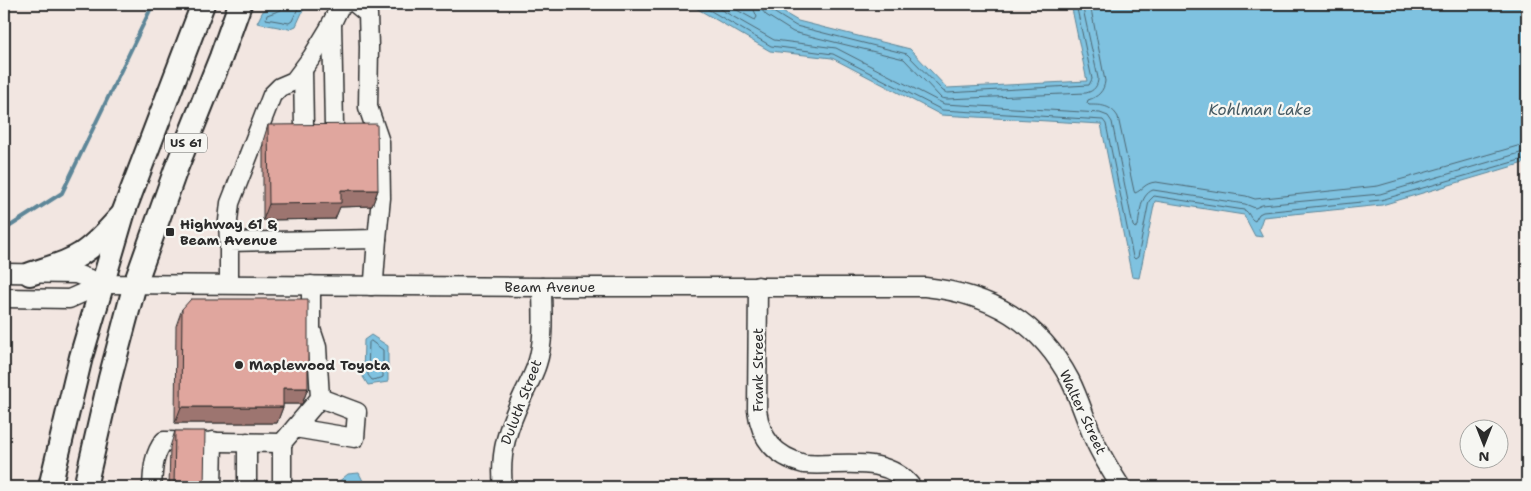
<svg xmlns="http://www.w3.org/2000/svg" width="1531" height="491" viewBox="0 0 1531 491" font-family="'Shantell Sans',sans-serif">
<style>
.water{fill:#7fc2e0;stroke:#5d8698}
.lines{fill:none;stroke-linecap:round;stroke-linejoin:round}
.shore{stroke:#4d6773;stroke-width:1}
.stream{stroke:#5d8698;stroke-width:4}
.minor-casing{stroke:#2b2b2b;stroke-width:21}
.major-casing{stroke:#2b2b2b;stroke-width:26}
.minor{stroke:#f6f6f2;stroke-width:18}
.major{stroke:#f6f6f2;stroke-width:22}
.wall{fill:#c18f88;stroke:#2b2b2b}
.shaded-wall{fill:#9d746f;stroke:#2b2b2b}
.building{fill:#e0a69e;stroke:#2b2b2b}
.poi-dot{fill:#2b2b2b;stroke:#f6f6f2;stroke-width:2}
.labels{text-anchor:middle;stroke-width:4.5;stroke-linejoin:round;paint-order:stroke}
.shield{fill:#f6f6f2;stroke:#686867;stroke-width:1}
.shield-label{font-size:12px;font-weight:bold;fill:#2b2b2b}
.poi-label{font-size:14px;font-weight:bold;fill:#2b2b2b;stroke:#f6f6f2;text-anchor:start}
.street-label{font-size:14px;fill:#2b2b2b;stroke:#f6f6f2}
.water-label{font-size:15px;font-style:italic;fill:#445861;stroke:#f6f6f2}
</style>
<rect width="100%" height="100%" fill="#f2e6e1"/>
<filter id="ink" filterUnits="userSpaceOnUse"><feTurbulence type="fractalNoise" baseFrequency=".02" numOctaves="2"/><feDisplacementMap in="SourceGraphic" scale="10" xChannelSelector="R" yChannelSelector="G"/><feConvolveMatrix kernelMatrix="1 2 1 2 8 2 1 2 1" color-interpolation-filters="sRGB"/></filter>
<g filter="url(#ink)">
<g class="water">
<path d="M 285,4 L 306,4 L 296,26 L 289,29 L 257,23 L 263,11 Z"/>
<path d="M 689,4 L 769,4 L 798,21 L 910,49 L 947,88 L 1087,81 L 1071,4 L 1527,4 L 1527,162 L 1382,205 L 1263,217 L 1259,229 L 1263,237 L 1255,236 L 1244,215 L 1155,201 L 1139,278 L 1132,277 L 1101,124 L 941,115 L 832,58 L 770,51 Z"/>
<path d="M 371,335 L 388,346 L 388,382 L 368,385 L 363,377 L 364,340 Z"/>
<path d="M 359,473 L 366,487 L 332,487 L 348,474 Z"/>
</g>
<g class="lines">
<g class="shore">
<path d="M 283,4 L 281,10 L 267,15 L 266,19 L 289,23 L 292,21 L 300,4"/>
<path d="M 699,4 L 771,46 L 833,54 L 942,110 L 1103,120 L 1106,124 L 1133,257 L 1135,259 L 1138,257 L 1149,201 L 1154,196 L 1244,210 C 1250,212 1249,219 1255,221 L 1259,214 L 1263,212 L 1381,200 L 1527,158"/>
<path d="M 711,4 L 774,40 L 836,48 L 944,104 L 1100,113 L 1108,116 L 1112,122 L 1133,226 L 1135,228 L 1138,226 C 1140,214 1140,195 1153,190 L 1245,204 L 1255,208 L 1262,205 L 1380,194 L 1527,151"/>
<path d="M 726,4 L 755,20 L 757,17 L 754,10 L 754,4"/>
<path d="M 761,4 L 762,10 L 766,15 L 793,32 L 904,59 L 941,98 L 947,99 L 1086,93 C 1094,91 1098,86 1098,78 L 1082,4"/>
<path d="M 768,4 L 770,10 L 796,26 L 907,54 L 943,91 L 947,93 L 1089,85 L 1092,79 L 1076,4"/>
<path d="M 1090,4 L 1105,81 C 1104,91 1098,97 1088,100 L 1087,103 L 1089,105 C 1101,105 1111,105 1118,117 L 1134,191 L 1135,193 C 1143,190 1144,183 1156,182 L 1246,196 L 1255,199 L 1378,186 L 1521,145 L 1527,144"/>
<path d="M 371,341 L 383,350 L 383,377 L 381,378 L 372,380 L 368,375 L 369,343 Z"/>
</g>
<path class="stream" d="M 4,230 L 62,193 L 153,4"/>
<defs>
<g id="minor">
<path d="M 356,4 L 368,14 L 369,47 L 368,107 L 380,142 L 381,198 L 377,239"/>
<path d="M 332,22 L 334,127"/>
<path d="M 303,70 L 304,127"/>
<path d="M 229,242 L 228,221 L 230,203 L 272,95 L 280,87 L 294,81 L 312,57 L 329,29 L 340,6 L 345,4"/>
<path d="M 4,273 L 76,274 L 103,284 L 542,287 L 925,287 C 990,294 1039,321 1070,380 C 1079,398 1085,418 1093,437 C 1100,454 1111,471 1121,487"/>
<path d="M 229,284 L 229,242 L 377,239 L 374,280 L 371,286"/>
<path d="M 758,286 L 757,410 C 761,440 775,456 804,464 C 842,467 885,453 912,487"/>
<path d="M 4,298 L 69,299 L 103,284"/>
<path d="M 295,428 L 355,438 L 357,412 L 320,398"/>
<path d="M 152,487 C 153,470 153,455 164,441 L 282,443 L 320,398 L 317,347 L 311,329 L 311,285"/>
<path d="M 212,487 L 213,441"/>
<path d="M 247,487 L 247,442"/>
<path d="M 282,487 L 282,443"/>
<path d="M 503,487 C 499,452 508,427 523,395 C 528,385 534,374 537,364 C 545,339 542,312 542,287"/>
</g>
<g id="major">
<path d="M 30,274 C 47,268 66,264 81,254 C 97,244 108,230 121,216"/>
<path d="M 50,487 L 81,357 L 124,211 L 203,4"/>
<path d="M 85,487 L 110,378 L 135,284 L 176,169 L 221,57 L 240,4"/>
</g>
</defs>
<use href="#minor" class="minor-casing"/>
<use href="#major" class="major-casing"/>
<use href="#minor" class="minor"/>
<use href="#major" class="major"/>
</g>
<g class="wall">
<path d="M 268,125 L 378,190 L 372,206 L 340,207 L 335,219 L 263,220 L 263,141 Z"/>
<path d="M 182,309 L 308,388 L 302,404 L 283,404 L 283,407 L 277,423 L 175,423 L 176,326 Z"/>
<path d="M 175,431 L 204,487 L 169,487 L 170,447 Z"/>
</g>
<g class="shaded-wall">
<path d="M 341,190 L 378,190 L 372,206 L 340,207 L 335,219 L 263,220 L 269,204 Z"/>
<path d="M 283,388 L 308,388 L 302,404 L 277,404 Z"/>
<path d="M 181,407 L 283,407 L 277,423 L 175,423 Z"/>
</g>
<g class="building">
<path d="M 377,124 L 378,190 L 341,190 L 341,203 L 269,204 L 268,125 Z"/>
<path d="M 191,299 L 308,299 L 308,388 L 283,388 L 283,407 L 181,407 L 182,309 Z"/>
<path d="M 175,431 L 205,431 L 204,487 L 174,487 Z"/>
</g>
</g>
<g class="poi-dot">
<rect x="165" y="227" width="10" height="10" rx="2.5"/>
<circle cx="239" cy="365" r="5"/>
</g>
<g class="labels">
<rect class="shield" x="165" y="133.5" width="42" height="19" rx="4"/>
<g class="shield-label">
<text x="186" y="147">US 61</text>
</g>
<g class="poi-label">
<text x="180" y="229">Highway 61 &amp;<tspan x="180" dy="16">Beam Avenue</tspan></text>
<text x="249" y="370">Maplewood Toyota</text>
</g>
<g class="street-label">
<text x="550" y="292">Beam Avenue</text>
<text transform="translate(758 370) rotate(-90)" y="5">Frank Street</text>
<text transform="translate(521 402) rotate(-69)" y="5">Duluth Street</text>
<text transform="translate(1083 412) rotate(65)" y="5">Walter Street</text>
</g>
<g class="water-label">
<text x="1260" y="115">Kohlman Lake</text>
</g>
</g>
<rect width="1531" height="491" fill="none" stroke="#f6f6f2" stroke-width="20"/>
<rect x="10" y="10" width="1511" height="471" fill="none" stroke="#2b2b2b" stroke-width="2" filter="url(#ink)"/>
<g transform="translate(1484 444) rotate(180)"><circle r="24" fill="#f6f6f2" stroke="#a5a5a2"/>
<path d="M0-4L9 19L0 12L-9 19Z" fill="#2b2b2b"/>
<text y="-8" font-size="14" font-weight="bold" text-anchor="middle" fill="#2b2b2b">N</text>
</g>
</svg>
